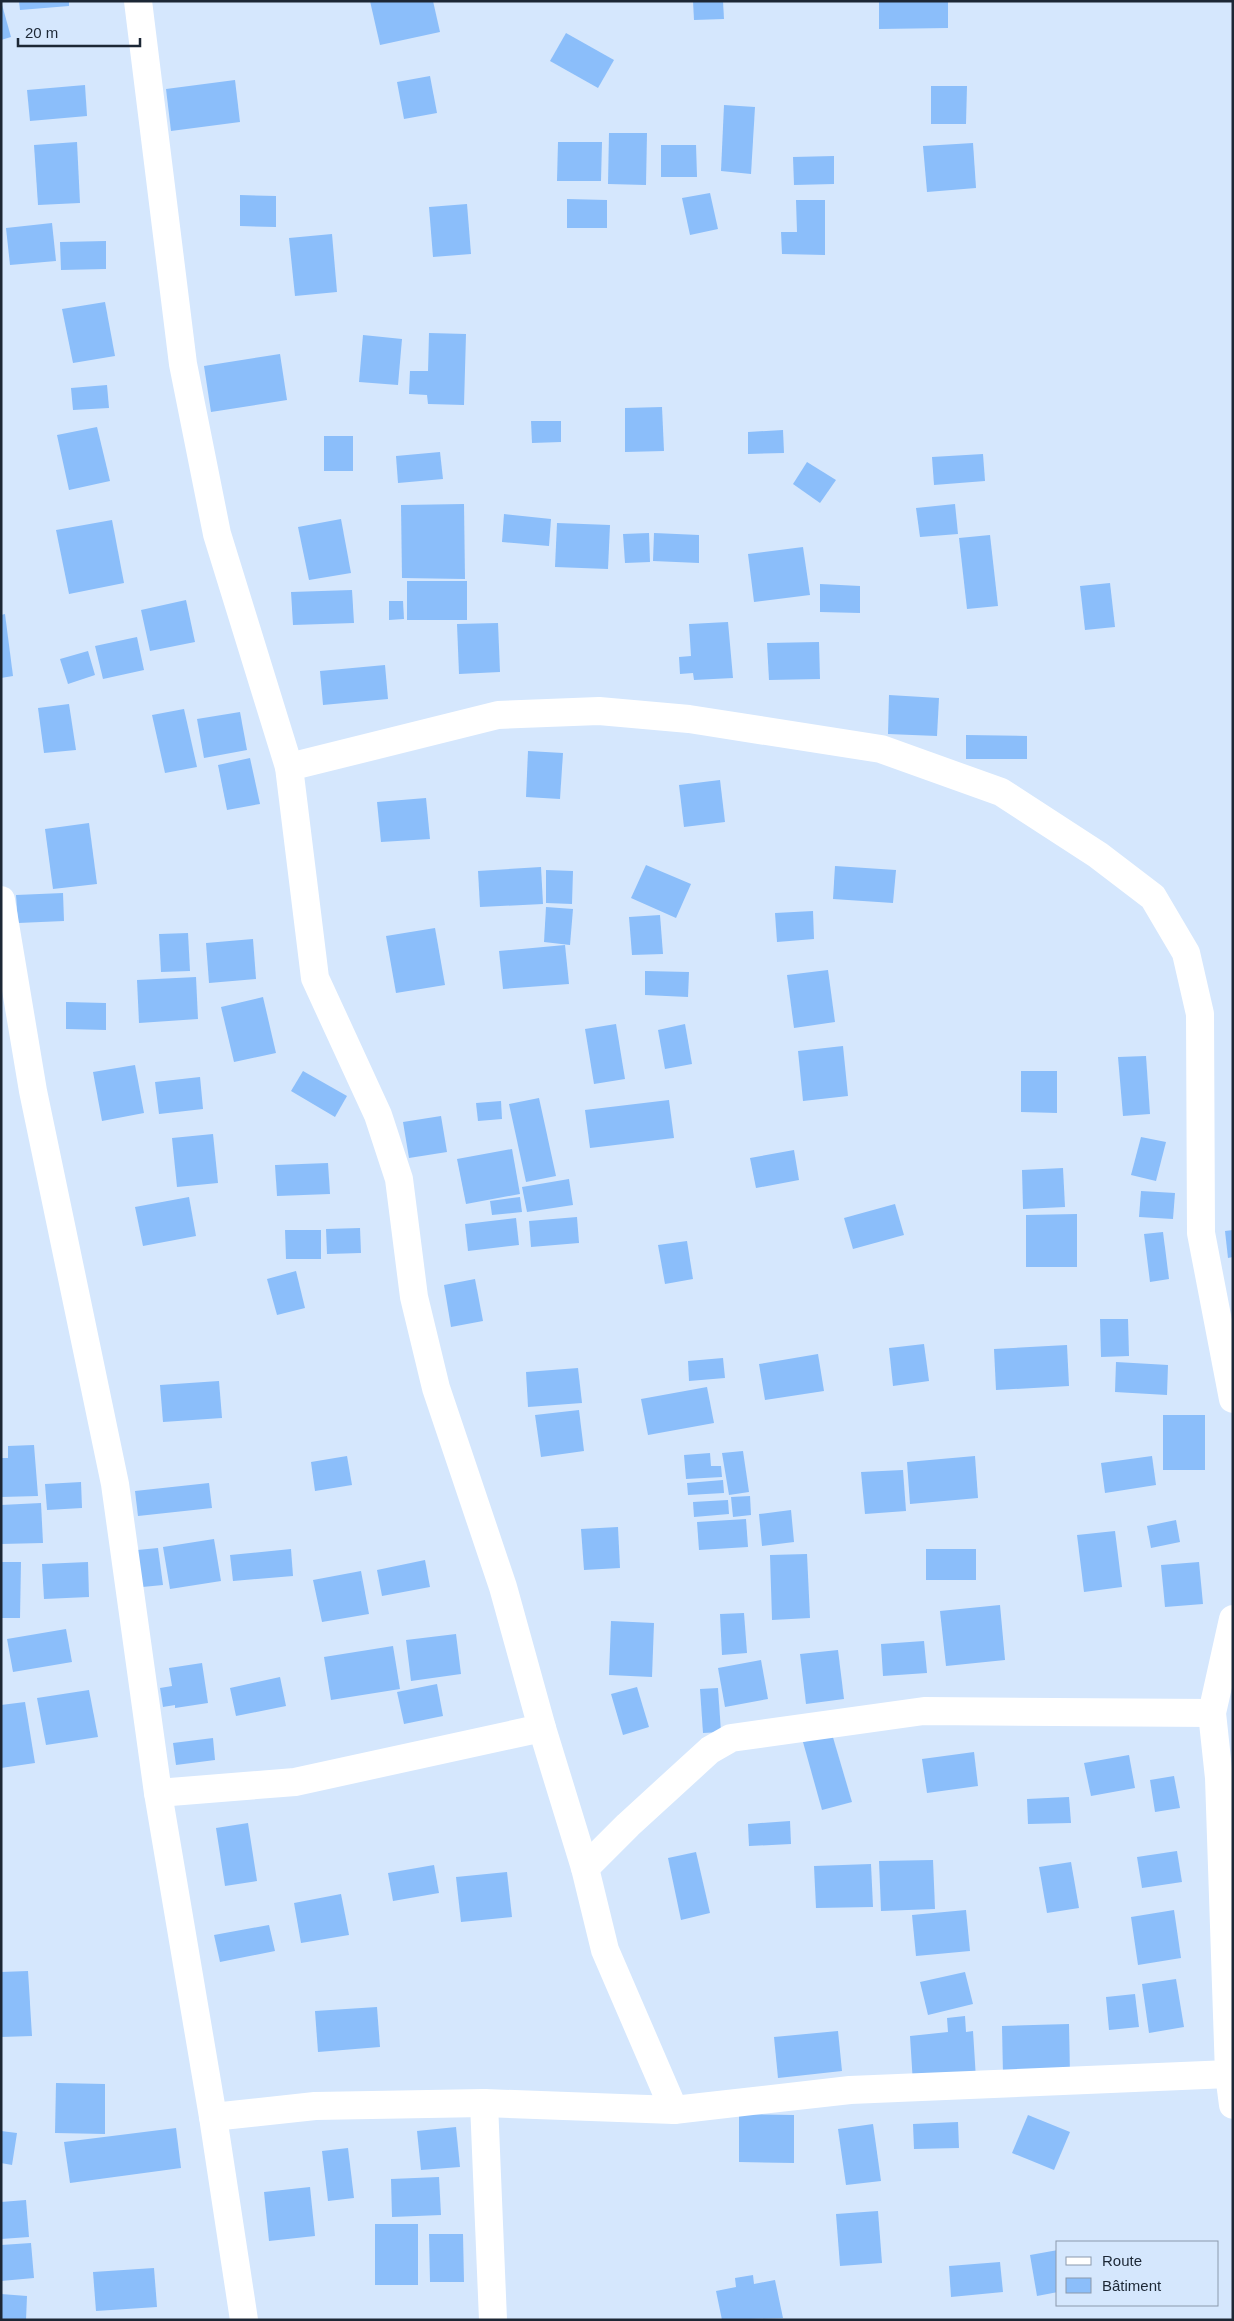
<svg xmlns="http://www.w3.org/2000/svg" width="1234" height="2321" viewBox="0 0 1234 2321" font-family="Helvetica,sans-serif">
<style>
.building{fill:#8bbefa}
.lines{fill:none;stroke-linecap:round;stroke-linejoin:round}
.street{stroke:#fff;stroke-width:28}
</style>
<rect width="100%" height="100%" fill="#d5e7fd"/>
<g class="building">
<path d="M 1,1 L 11,37 L 1,40 Z"/>
<path d="M 19,1 L 69,1 L 69,6 L 20,10 Z"/>
<path d="M 370,1 L 433,1 L 440,32 L 380,45 Z"/>
<path d="M 693,1 L 723,1 L 724,19 L 694,20 Z"/>
<path d="M 879,1 L 948,1 L 948,28 L 879,29 Z"/>
<path d="M 566,33 L 614,60 L 598,88 L 550,61 Z"/>
<path d="M 430,76 L 437,113 L 404,119 L 397,82 Z"/>
<path d="M 235,80 L 240,122 L 171,131 L 166,89 Z"/>
<path d="M 85,85 L 87,116 L 30,121 L 27,90 Z"/>
<path d="M 931,86 L 967,86 L 966,124 L 931,124 Z"/>
<path d="M 724,105 L 755,107 L 751,174 L 721,171 Z"/>
<path d="M 609,133 L 647,133 L 646,185 L 608,184 Z"/>
<path d="M 77,142 L 80,203 L 38,205 L 34,145 Z"/>
<path d="M 558,142 L 602,142 L 601,181 L 557,181 Z"/>
<path d="M 973,143 L 976,188 L 927,192 L 923,146 Z"/>
<path d="M 661,145 L 696,145 L 697,177 L 661,177 Z"/>
<path d="M 834,156 L 834,184 L 794,185 L 793,157 Z"/>
<path d="M 710,193 L 718,229 L 690,235 L 682,198 Z"/>
<path d="M 240,195 L 276,196 L 276,227 L 240,226 Z"/>
<path d="M 567,199 L 607,200 L 607,228 L 567,228 Z"/>
<path d="M 796,200 L 825,200 L 825,255 L 782,254 L 781,232 L 797,232 Z"/>
<path d="M 467,204 L 471,254 L 433,257 L 429,207 Z"/>
<path d="M 52,223 L 56,261 L 10,265 L 6,228 Z"/>
<path d="M 332,234 L 337,292 L 295,296 L 289,238 Z"/>
<path d="M 106,241 L 106,269 L 61,270 L 60,242 Z"/>
<path d="M 105,302 L 115,356 L 73,363 L 62,309 Z"/>
<path d="M 429,333 L 466,334 L 464,405 L 428,404 L 427,395 L 409,394 L 410,371 L 428,371 Z"/>
<path d="M 363,335 L 402,339 L 398,385 L 359,382 Z"/>
<path d="M 280,354 L 287,400 L 211,412 L 204,366 Z"/>
<path d="M 107,385 L 109,408 L 73,410 L 71,388 Z"/>
<path d="M 662,407 L 664,451 L 625,452 L 625,408 Z"/>
<path d="M 531,421 L 561,421 L 561,442 L 532,443 Z"/>
<path d="M 97,427 L 110,481 L 69,490 L 57,435 Z"/>
<path d="M 783,430 L 784,453 L 748,454 L 748,432 Z"/>
<rect x="324" y="436" width="29" height="35"/>
<path d="M 440,452 L 443,479 L 398,483 L 396,456 Z"/>
<path d="M 983,454 L 985,481 L 934,485 L 932,457 Z"/>
<path d="M 807,462 L 836,480 L 820,503 L 793,484 Z"/>
<path d="M 464,504 L 465,579 L 402,578 L 401,505 Z"/>
<path d="M 955,504 L 958,534 L 920,537 L 916,508 Z"/>
<path d="M 504,514 L 551,519 L 549,546 L 502,542 Z"/>
<path d="M 341,519 L 351,573 L 309,580 L 298,527 Z"/>
<path d="M 112,520 L 124,583 L 69,594 L 56,530 Z"/>
<path d="M 557,523 L 610,525 L 608,569 L 555,567 Z"/>
<path d="M 649,533 L 650,562 L 625,563 L 623,534 Z"/>
<path d="M 654,533 L 699,535 L 699,563 L 653,561 Z"/>
<path d="M 990,535 L 998,606 L 967,609 L 959,538 Z"/>
<path d="M 803,547 L 810,595 L 754,602 L 748,554 Z"/>
<rect x="407" y="581" width="60" height="39"/>
<path d="M 1110,583 L 1115,627 L 1085,630 L 1080,586 Z"/>
<path d="M 820,584 L 860,586 L 860,613 L 820,612 Z"/>
<path d="M 352,590 L 354,623 L 293,625 L 291,592 Z"/>
<path d="M 186,600 L 195,642 L 150,651 L 141,610 Z"/>
<path d="M 389,601 L 403,601 L 404,619 L 389,620 Z"/>
<path d="M 5,614 L 13,676 L 1,678 L 1,615 Z"/>
<path d="M 728,622 L 733,678 L 694,680 L 693,673 L 680,674 L 679,657 L 691,656 L 689,624 Z"/>
<path d="M 498,623 L 500,672 L 459,674 L 457,624 Z"/>
<path d="M 137,637 L 144,670 L 103,679 L 95,646 Z"/>
<path d="M 819,642 L 820,679 L 769,680 L 767,643 Z"/>
<path d="M 88,651 L 95,675 L 68,684 L 60,659 Z"/>
<path d="M 385,665 L 388,699 L 323,705 L 320,671 Z"/>
<path d="M 889,695 L 939,698 L 937,736 L 888,734 Z"/>
<path d="M 69,704 L 76,750 L 44,753 L 38,708 Z"/>
<path d="M 184,709 L 197,767 L 165,773 L 152,715 Z"/>
<path d="M 240,712 L 247,750 L 204,758 L 197,719 Z"/>
<path d="M 966,735 L 1027,736 L 1027,759 L 966,759 Z"/>
<path d="M 528,751 L 563,753 L 560,799 L 526,797 Z"/>
<path d="M 250,758 L 260,804 L 227,810 L 218,765 Z"/>
<path d="M 720,780 L 725,822 L 684,827 L 679,785 Z"/>
<path d="M 426,798 L 430,839 L 381,842 L 377,802 Z"/>
<path d="M 89,823 L 97,884 L 53,889 L 45,829 Z"/>
<path d="M 646,865 L 691,884 L 676,918 L 631,898 Z"/>
<path d="M 835,866 L 896,870 L 893,903 L 833,899 Z"/>
<path d="M 541,867 L 543,904 L 480,907 L 478,871 Z"/>
<path d="M 546,870 L 573,871 L 572,904 L 546,903 Z"/>
<path d="M 63,893 L 64,921 L 18,923 L 16,895 Z"/>
<path d="M 546,907 L 573,909 L 570,945 L 544,942 Z"/>
<path d="M 813,911 L 814,939 L 777,942 L 775,913 Z"/>
<path d="M 660,915 L 663,954 L 632,955 L 629,917 Z"/>
<path d="M 435,928 L 445,985 L 396,993 L 386,936 Z"/>
<path d="M 188,933 L 190,971 L 161,972 L 159,934 Z"/>
<path d="M 253,939 L 256,979 L 209,983 L 206,943 Z"/>
<path d="M 565,945 L 569,984 L 503,989 L 499,951 Z"/>
<path d="M 828,970 L 835,1022 L 794,1028 L 787,975 Z"/>
<path d="M 645,971 L 689,972 L 688,997 L 645,995 Z"/>
<path d="M 196,977 L 198,1019 L 139,1023 L 137,980 Z"/>
<path d="M 263,997 L 276,1053 L 234,1062 L 221,1007 Z"/>
<path d="M 66,1002 L 106,1003 L 106,1030 L 66,1029 Z"/>
<path d="M 616,1024 L 625,1079 L 594,1084 L 585,1029 Z"/>
<path d="M 685,1024 L 692,1064 L 665,1069 L 658,1030 Z"/>
<path d="M 843,1046 L 848,1096 L 803,1101 L 798,1051 Z"/>
<path d="M 1146,1056 L 1150,1114 L 1123,1116 L 1118,1057 Z"/>
<path d="M 135,1065 L 144,1113 L 102,1121 L 93,1072 Z"/>
<path d="M 303,1071 L 347,1096 L 335,1117 L 291,1091 Z"/>
<path d="M 1021,1071 L 1057,1071 L 1057,1113 L 1021,1112 Z"/>
<path d="M 200,1077 L 203,1109 L 159,1114 L 155,1082 Z"/>
<path d="M 539,1098 L 556,1176 L 526,1182 L 509,1104 Z"/>
<path d="M 669,1100 L 674,1138 L 590,1148 L 585,1110 Z"/>
<path d="M 501,1101 L 502,1119 L 478,1121 L 476,1103 Z"/>
<path d="M 441,1116 L 447,1152 L 409,1158 L 403,1122 Z"/>
<path d="M 213,1134 L 218,1183 L 177,1187 L 172,1138 Z"/>
<path d="M 1141,1137 L 1166,1142 L 1156,1181 L 1131,1175 Z"/>
<path d="M 512,1149 L 520,1194 L 466,1204 L 457,1159 Z"/>
<path d="M 794,1150 L 799,1180 L 756,1188 L 750,1158 Z"/>
<path d="M 328,1163 L 330,1194 L 277,1196 L 275,1165 Z"/>
<path d="M 1063,1168 L 1065,1207 L 1023,1209 L 1022,1170 Z"/>
<path d="M 569,1179 L 573,1205 L 527,1212 L 522,1187 Z"/>
<path d="M 1141,1191 L 1175,1193 L 1173,1219 L 1139,1217 Z"/>
<path d="M 189,1197 L 196,1236 L 143,1246 L 135,1207 Z"/>
<path d="M 520,1197 L 522,1212 L 492,1215 L 490,1201 Z"/>
<path d="M 895,1204 L 904,1235 L 853,1249 L 844,1218 Z"/>
<path d="M 1077,1214 L 1077,1267 L 1026,1267 L 1026,1215 Z"/>
<path d="M 577,1217 L 579,1243 L 531,1247 L 529,1221 Z"/>
<path d="M 516,1218 L 519,1245 L 468,1251 L 465,1224 Z"/>
<path d="M 360,1228 L 361,1253 L 327,1254 L 326,1229 Z"/>
<path d="M 285,1230 L 321,1230 L 321,1259 L 286,1259 Z"/>
<path d="M 1233,1230 L 1233,1257 L 1228,1258 L 1225,1231 Z"/>
<path d="M 1163,1232 L 1169,1279 L 1150,1282 L 1144,1234 Z"/>
<path d="M 687,1241 L 693,1279 L 665,1284 L 658,1245 Z"/>
<path d="M 296,1271 L 305,1308 L 277,1315 L 267,1279 Z"/>
<path d="M 475,1279 L 483,1321 L 451,1327 L 444,1285 Z"/>
<path d="M 1100,1319 L 1128,1319 L 1129,1356 L 1101,1357 Z"/>
<path d="M 924,1344 L 929,1381 L 893,1386 L 889,1348 Z"/>
<path d="M 1067,1345 L 1069,1386 L 996,1390 L 994,1349 Z"/>
<path d="M 818,1354 L 824,1391 L 765,1400 L 759,1364 Z"/>
<path d="M 723,1358 L 725,1378 L 689,1381 L 688,1361 Z"/>
<path d="M 1116,1362 L 1168,1365 L 1167,1395 L 1115,1392 Z"/>
<path d="M 578,1368 L 582,1403 L 528,1407 L 526,1372 Z"/>
<path d="M 219,1381 L 222,1418 L 163,1422 L 160,1385 Z"/>
<path d="M 707,1387 L 714,1423 L 648,1435 L 641,1399 Z"/>
<path d="M 579,1410 L 584,1451 L 541,1457 L 535,1415 Z"/>
<rect x="1163" y="1415" width="42" height="55"/>
<path d="M 34,1445 L 38,1496 L 1,1497 L 1,1458 L 8,1458 L 8,1446 Z"/>
<path d="M 743,1451 L 749,1492 L 729,1495 L 722,1453 Z"/>
<path d="M 710,1453 L 711,1466 L 721,1466 L 722,1477 L 686,1479 L 684,1455 Z"/>
<path d="M 347,1456 L 352,1485 L 315,1491 L 311,1462 Z"/>
<path d="M 975,1456 L 978,1498 L 910,1504 L 907,1462 Z"/>
<path d="M 1152,1456 L 1156,1485 L 1105,1493 L 1101,1463 Z"/>
<path d="M 903,1470 L 906,1511 L 865,1514 L 861,1472 Z"/>
<path d="M 723,1480 L 724,1493 L 688,1495 L 687,1483 Z"/>
<path d="M 81,1482 L 82,1508 L 47,1510 L 45,1484 Z"/>
<path d="M 209,1483 L 212,1508 L 138,1516 L 135,1491 Z"/>
<path d="M 750,1496 L 751,1515 L 733,1517 L 731,1497 Z"/>
<path d="M 728,1500 L 729,1514 L 694,1517 L 693,1502 Z"/>
<path d="M 41,1503 L 43,1543 L 1,1544 L 1,1505 Z"/>
<path d="M 791,1510 L 794,1542 L 762,1546 L 759,1514 Z"/>
<path d="M 746,1519 L 748,1547 L 699,1550 L 697,1522 Z"/>
<path d="M 1176,1520 L 1180,1542 L 1151,1548 L 1147,1526 Z"/>
<path d="M 618,1527 L 620,1568 L 584,1570 L 581,1529 Z"/>
<path d="M 1115,1531 L 1122,1587 L 1084,1592 L 1077,1535 Z"/>
<path d="M 214,1539 L 221,1581 L 170,1589 L 163,1547 Z"/>
<path d="M 158,1548 L 163,1585 L 132,1588 L 127,1551 Z"/>
<path d="M 291,1549 L 293,1576 L 233,1581 L 230,1555 Z"/>
<rect x="926" y="1549" width="50" height="31"/>
<path d="M 807,1554 L 810,1618 L 772,1620 L 770,1555 Z"/>
<path d="M 425,1560 L 430,1587 L 382,1596 L 377,1570 Z"/>
<path d="M 1,1562 L 21,1562 L 20,1618 L 1,1618 Z"/>
<path d="M 88,1562 L 89,1597 L 44,1599 L 42,1564 Z"/>
<path d="M 1199,1562 L 1203,1604 L 1165,1607 L 1161,1565 Z"/>
<path d="M 361,1571 L 369,1614 L 322,1622 L 313,1580 Z"/>
<path d="M 1000,1605 L 1005,1660 L 946,1666 L 940,1611 Z"/>
<path d="M 744,1613 L 747,1653 L 722,1655 L 720,1614 Z"/>
<path d="M 611,1621 L 654,1623 L 652,1677 L 609,1675 Z"/>
<path d="M 66,1629 L 72,1662 L 13,1672 L 7,1639 Z"/>
<path d="M 456,1634 L 461,1674 L 411,1681 L 406,1640 Z"/>
<path d="M 924,1641 L 927,1673 L 883,1676 L 881,1644 Z"/>
<path d="M 393,1646 L 400,1689 L 331,1700 L 324,1657 Z"/>
<path d="M 838,1650 L 844,1699 L 806,1704 L 800,1654 Z"/>
<path d="M 761,1660 L 768,1699 L 725,1707 L 718,1668 Z"/>
<path d="M 202,1663 L 208,1703 L 175,1708 L 175,1705 L 163,1707 L 160,1688 L 172,1686 L 169,1668 Z"/>
<path d="M 280,1677 L 286,1706 L 236,1716 L 230,1688 Z"/>
<path d="M 437,1684 L 443,1716 L 404,1724 L 397,1692 Z"/>
<path d="M 637,1687 L 649,1727 L 623,1735 L 611,1694 Z"/>
<path d="M 718,1688 L 721,1732 L 703,1733 L 700,1689 Z"/>
<path d="M 89,1690 L 98,1737 L 46,1745 L 37,1698 Z"/>
<path d="M 25,1702 L 35,1763 L 1,1768 L 1,1705 Z"/>
<path d="M 832,1734 L 852,1802 L 822,1810 L 803,1742 Z"/>
<path d="M 213,1738 L 215,1760 L 176,1765 L 173,1743 Z"/>
<path d="M 974,1752 L 978,1786 L 927,1793 L 922,1759 Z"/>
<path d="M 1129,1755 L 1135,1788 L 1091,1796 L 1084,1763 Z"/>
<path d="M 1174,1776 L 1180,1808 L 1155,1812 L 1150,1780 Z"/>
<path d="M 1069,1797 L 1071,1823 L 1028,1824 L 1027,1799 Z"/>
<path d="M 790,1821 L 791,1844 L 749,1846 L 748,1824 Z"/>
<path d="M 248,1823 L 257,1881 L 225,1886 L 216,1828 Z"/>
<path d="M 1177,1851 L 1182,1882 L 1142,1888 L 1137,1857 Z"/>
<path d="M 696,1852 L 710,1913 L 681,1920 L 668,1858 Z"/>
<path d="M 933,1860 L 935,1909 L 881,1911 L 879,1861 Z"/>
<path d="M 1071,1862 L 1079,1908 L 1047,1913 L 1039,1867 Z"/>
<path d="M 871,1864 L 873,1907 L 816,1908 L 814,1866 Z"/>
<path d="M 434,1865 L 439,1893 L 393,1901 L 388,1873 Z"/>
<path d="M 507,1872 L 512,1917 L 461,1922 L 456,1877 Z"/>
<path d="M 341,1894 L 349,1935 L 301,1943 L 294,1903 Z"/>
<path d="M 966,1910 L 970,1951 L 916,1956 L 912,1915 Z"/>
<path d="M 1174,1910 L 1181,1958 L 1138,1965 L 1131,1917 Z"/>
<path d="M 269,1925 L 275,1951 L 220,1962 L 214,1935 Z"/>
<path d="M 28,1971 L 32,2036 L 1,2037 L 1,1972 Z"/>
<path d="M 965,1972 L 973,2004 L 928,2015 L 920,1982 Z"/>
<path d="M 1176,1979 L 1184,2027 L 1149,2033 L 1142,1984 Z"/>
<path d="M 1135,1994 L 1139,2027 L 1109,2030 L 1106,1997 Z"/>
<path d="M 377,2007 L 380,2047 L 318,2052 L 315,2011 Z"/>
<path d="M 965,2016 L 966,2032 L 973,2031 L 976,2079 L 913,2084 L 910,2036 L 948,2032 L 947,2018 Z"/>
<path d="M 1069,2024 L 1070,2074 L 1003,2075 L 1002,2026 Z"/>
<path d="M 838,2031 L 842,2071 L 778,2078 L 774,2037 Z"/>
<path d="M 56,2083 L 105,2084 L 105,2134 L 55,2133 Z"/>
<path d="M 739,2114 L 794,2115 L 794,2163 L 739,2162 Z"/>
<path d="M 1028,2115 L 1070,2132 L 1054,2170 L 1012,2153 Z"/>
<path d="M 958,2122 L 959,2148 L 914,2149 L 913,2124 Z"/>
<path d="M 873,2124 L 881,2181 L 846,2185 L 838,2129 Z"/>
<path d="M 456,2127 L 460,2167 L 421,2170 L 417,2131 Z"/>
<path d="M 176,2128 L 181,2168 L 70,2183 L 64,2142 Z"/>
<path d="M 1,2131 L 17,2133 L 12,2165 L 1,2163 Z"/>
<path d="M 348,2148 L 354,2198 L 328,2201 L 322,2151 Z"/>
<path d="M 439,2177 L 441,2215 L 392,2217 L 391,2179 Z"/>
<path d="M 310,2187 L 315,2236 L 269,2241 L 264,2192 Z"/>
<path d="M 26,2200 L 29,2237 L 1,2239 L 1,2202 Z"/>
<path d="M 878,2211 L 882,2263 L 840,2266 L 836,2214 Z"/>
<rect x="375" y="2224" width="43" height="61"/>
<path d="M 429,2234 L 463,2234 L 464,2282 L 430,2282 Z"/>
<path d="M 31,2243 L 34,2278 L 1,2281 L 1,2245 Z"/>
<path d="M 1058,2250 L 1058,2292 L 1037,2296 L 1030,2255 Z"/>
<path d="M 1000,2262 L 1003,2292 L 951,2297 L 949,2266 Z"/>
<path d="M 154,2268 L 157,2307 L 96,2311 L 93,2272 Z"/>
<path d="M 753,2275 L 754,2284 L 775,2280 L 783,2318 L 722,2320 L 716,2291 L 736,2287 L 735,2278 Z"/>
<path d="M 1,2294 L 27,2296 L 26,2320 L 1,2320 Z"/>
</g>
<g class="lines">
<g class="street">
<path d="M 138,1 L 183,364 L 217,534 L 289,767 L 315,978 L 378,1115 L 399,1179 L 414,1297 L 436,1388 L 503,1587 L 542,1728 L 585,1868 L 605,1950 L 674,2110"/>
<path d="M 289,767 L 498,715 L 599,711 L 689,719 L 881,749 L 1001,792 L 1098,855 L 1153,897 L 1186,953 L 1200,1014 L 1201,1233 L 1233,1399"/>
<path d="M 1,900 L 33,1091 L 115,1484 L 158,1793 L 213,2117 L 244,2320"/>
<path d="M 1233,1619 L 1212,1713 L 1219,1778 L 1229,2074 L 1233,2105"/>
<path d="M 158,1793 L 295,1782 L 542,1728"/>
<path d="M 585,1868 L 628,1825 L 710,1750 L 731,1738 L 924,1711 L 1212,1713"/>
<path d="M 484,2103 L 493,2320"/>
<path d="M 213,2117 L 315,2106 L 484,2103 L 674,2110 L 850,2090 L 1229,2074"/>
</g>
</g>
<rect width="1234" height="2321" fill="none" stroke="#1c2735" stroke-width="5"/>
<rect x="1056" y="2241" width="162" height="65" fill="#d5e7fd" stroke="#8b9aad"/>
<rect x="1066" y="2257" width="25" height="8" fill="#ffffff" stroke="#8b9aad"/>
<text x="1102" y="2266" font-size="15" fill="#1c2735">Route</text>
<rect x="1066" y="2278" width="25" height="15" fill="#8bbefa" stroke="#8b9aad"/>
<text x="1102" y="2291" font-size="15" fill="#1c2735">Bâtiment</text>
<path d="M18 38v8h122v-8" fill="none" stroke="#1c2735" stroke-width="2.5"/>
<text x="25" y="38" font-size="15" fill="#1c2735" stroke="#d5e7fd" stroke-width="4" paint-order="stroke">20 m</text>
</svg>
